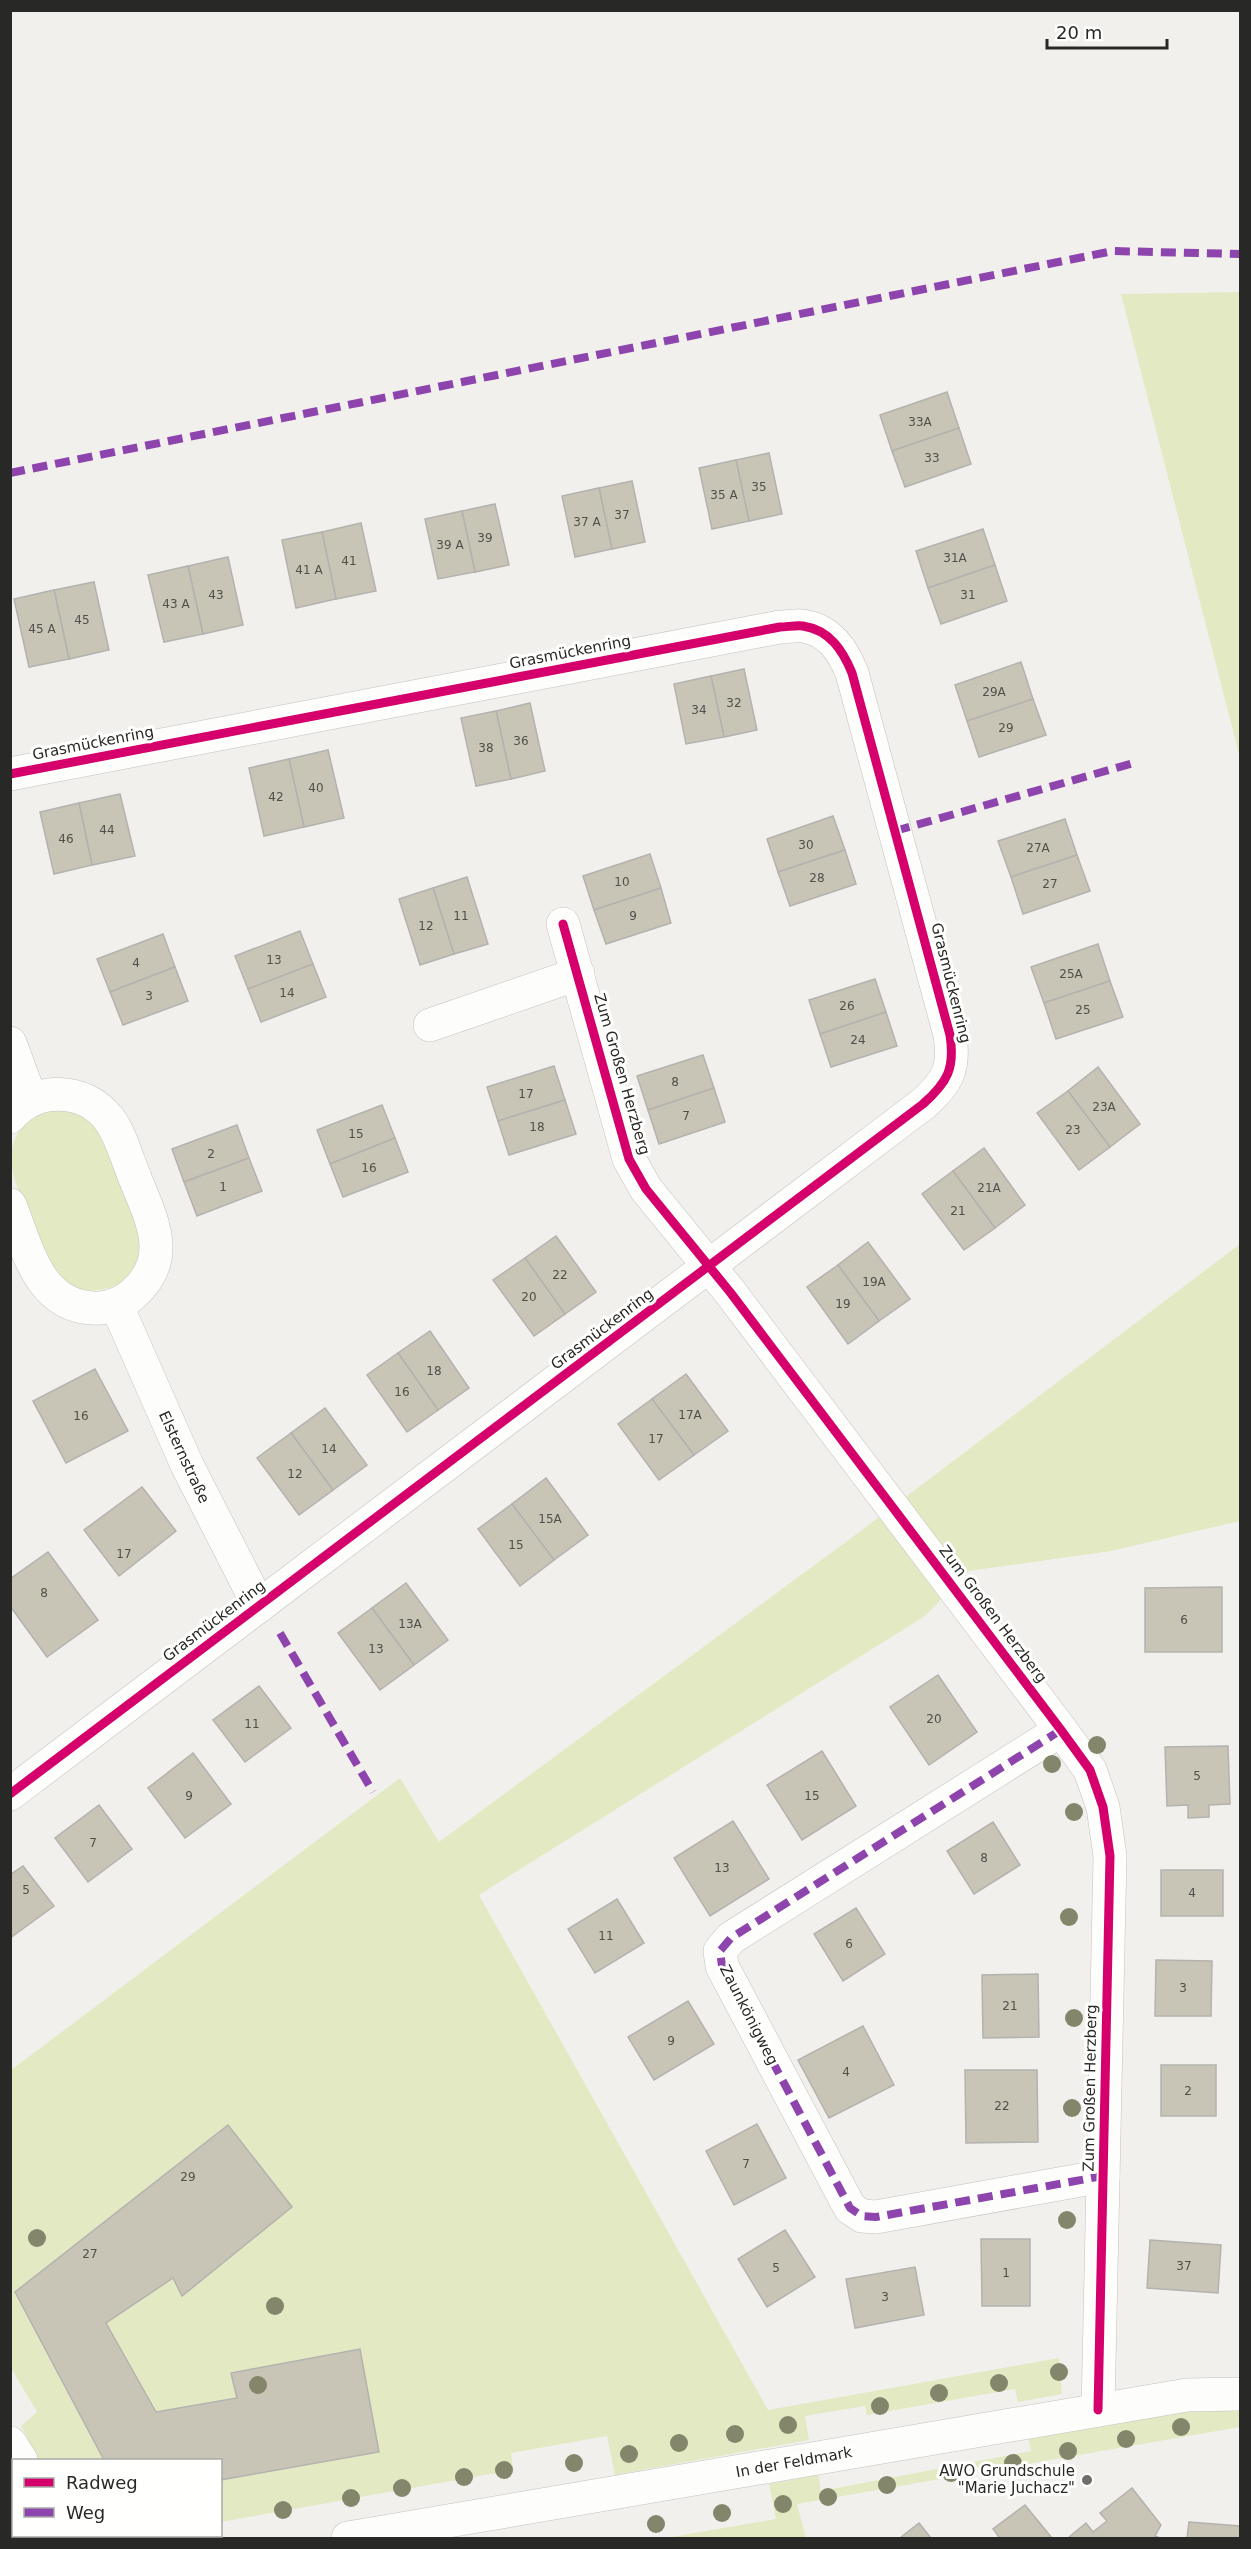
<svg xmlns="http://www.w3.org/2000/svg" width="1251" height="2549" viewBox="0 0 1251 2549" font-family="'DejaVu Sans',sans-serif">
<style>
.green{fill:#e3eac3}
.building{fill:#c9c5b6;stroke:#b3b2af;stroke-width:1.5}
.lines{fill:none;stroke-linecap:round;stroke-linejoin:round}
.minor-casing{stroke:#c3c1bf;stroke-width:34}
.minor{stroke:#fdfdfc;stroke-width:33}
.quiet{stroke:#8e44ad;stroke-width:8;stroke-dasharray:15 8;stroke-linecap:butt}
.cycleway-casing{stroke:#fffffe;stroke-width:13}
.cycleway{stroke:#d6006c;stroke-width:9}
.tree{fill:#83866b}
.poi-dot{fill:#6f6e6c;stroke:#fffffe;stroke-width:2}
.labels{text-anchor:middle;stroke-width:6;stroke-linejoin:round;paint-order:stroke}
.number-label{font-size:12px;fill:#504f4a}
.street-label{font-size:15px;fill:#282826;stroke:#fffffe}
.poi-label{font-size:15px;fill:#282826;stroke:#fffffe;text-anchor:end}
</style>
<rect width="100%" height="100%" fill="#f2f0ed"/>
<g class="green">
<path d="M 1240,292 L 1240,758 L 1121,294 Z"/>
<path d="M 62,1109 L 81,1111 L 97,1123 L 144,1242 C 140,1255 137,1270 126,1279 C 109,1293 75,1296 58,1279 C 46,1266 40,1242 33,1225 C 21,1195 0,1162 19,1131 C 30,1115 43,1111 62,1109 Z"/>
<path d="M 1240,1244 L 1240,1521 L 1111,1551 L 969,1571 L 925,1616 L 479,1895 L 768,2410 L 1059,2358 L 1062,2394 L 1018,2402 L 1015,2389 L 867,2415 L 865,2406 L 805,2416 L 809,2440 L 615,2475 L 607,2436 L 511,2453 L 513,2470 L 221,2522 L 220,2460 L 39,2460 L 21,2426 L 37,2412 L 11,2368 L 11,2070 L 400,1778 L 439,1842 L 862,1530 Z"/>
<path d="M 1189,2409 L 1240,2411 L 1240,2427 L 797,2504 L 806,2538 L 666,2538 L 776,2519 L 769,2484 L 818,2475 L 821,2491 L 1031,2451 L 1028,2436 Z"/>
<path d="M 13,2466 L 14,2536 L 29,2536 L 27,2538 L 11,2538 L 10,2469 Z"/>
</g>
<g class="building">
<path d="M 947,392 L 959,428 L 892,451 L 880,415 Z"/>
<path d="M 959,428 L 971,464 L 905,487 L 892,451 Z"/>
<path d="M 769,453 L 782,514 L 749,521 L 736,460 Z"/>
<path d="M 736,460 L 749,521 L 712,529 L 699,468 Z"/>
<path d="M 632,481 L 645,542 L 612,549 L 599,488 Z"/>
<path d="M 599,488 L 612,549 L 575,557 L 562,496 Z"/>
<path d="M 495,504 L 509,565 L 475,572 L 462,511 Z"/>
<path d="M 462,511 L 475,572 L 438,579 L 425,519 Z"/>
<path d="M 361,523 L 376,591 L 336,599 L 322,532 Z"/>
<path d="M 983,529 L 995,565 L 928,588 L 916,551 Z"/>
<path d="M 322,532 L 336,599 L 296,608 L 282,540 Z"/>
<path d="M 228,557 L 243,625 L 203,634 L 188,566 Z"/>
<path d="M 995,565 L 1007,601 L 941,624 L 928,588 Z"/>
<path d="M 188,566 L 203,634 L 164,642 L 148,575 Z"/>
<path d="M 94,582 L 109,650 L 69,659 L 54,590 Z"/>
<path d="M 54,590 L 69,659 L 29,667 L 14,599 Z"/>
<path d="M 1021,662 L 1033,699 L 967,721 L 955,685 Z"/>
<path d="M 744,669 L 757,730 L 724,737 L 711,676 Z"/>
<path d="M 711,676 L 724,737 L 686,744 L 674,684 Z"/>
<path d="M 1033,699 L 1046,735 L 979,757 L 967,721 Z"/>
<path d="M 530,703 L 545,771 L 511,779 L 496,711 Z"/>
<path d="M 496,711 L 511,779 L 476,786 L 461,718 Z"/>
<path d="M 328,750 L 344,818 L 304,827 L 289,759 Z"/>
<path d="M 289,759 L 304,827 L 264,836 L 249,768 Z"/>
<path d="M 120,794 L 135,856 L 92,865 L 79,803 Z"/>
<path d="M 79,803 L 92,865 L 54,874 L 40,812 Z"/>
<path d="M 833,816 L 845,850 L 778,872 L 767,839 Z"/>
<path d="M 1065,819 L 1077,855 L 1011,877 L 998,841 Z"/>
<path d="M 845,850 L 856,884 L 790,906 L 778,872 Z"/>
<path d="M 650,854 L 661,888 L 594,910 L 583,876 Z"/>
<path d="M 1077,855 L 1090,891 L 1023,914 L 1011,877 Z"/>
<path d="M 467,877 L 488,944 L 454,954 L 433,888 Z"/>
<path d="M 433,888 L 454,954 L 420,965 L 399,899 Z"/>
<path d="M 661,888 L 671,923 L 606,944 L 594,910 Z"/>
<path d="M 300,931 L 313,964 L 248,989 L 235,956 Z"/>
<path d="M 163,934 L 175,967 L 110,992 L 97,959 Z"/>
<path d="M 1098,944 L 1110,981 L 1044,1003 L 1031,967 Z"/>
<path d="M 313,964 L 326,997 L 261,1022 L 248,989 Z"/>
<path d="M 175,967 L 188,1001 L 123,1025 L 110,992 Z"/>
<path d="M 875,979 L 886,1012 L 820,1034 L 809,1000 Z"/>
<path d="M 1110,981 L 1123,1017 L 1056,1039 L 1044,1003 Z"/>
<path d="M 886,1012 L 897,1046 L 831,1067 L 820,1034 Z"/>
<path d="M 703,1055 L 714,1088 L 648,1110 L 637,1076 Z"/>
<path d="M 554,1066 L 565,1100 L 498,1121 L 487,1087 Z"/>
<path d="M 1098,1067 L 1140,1124 L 1110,1147 L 1068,1091 Z"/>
<path d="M 714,1088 L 725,1122 L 659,1144 L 648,1110 Z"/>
<path d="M 1068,1091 L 1110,1147 L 1079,1170 L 1037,1113 Z"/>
<path d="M 565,1100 L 576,1134 L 509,1155 L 498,1121 Z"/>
<path d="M 382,1105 L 395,1138 L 330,1164 L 317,1130 Z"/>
<path d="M 237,1125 L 249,1158 L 184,1182 L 172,1149 Z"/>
<path d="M 395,1138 L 408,1172 L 343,1197 L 330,1164 Z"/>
<path d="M 984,1148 L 1025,1205 L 995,1228 L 953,1171 Z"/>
<path d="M 249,1158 L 262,1191 L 197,1216 L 184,1182 Z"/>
<path d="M 953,1171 L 995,1228 L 964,1250 L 922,1194 Z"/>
<path d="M 556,1236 L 596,1292 L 565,1314 L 525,1258 Z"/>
<path d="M 868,1242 L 910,1299 L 879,1321 L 838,1265 Z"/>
<path d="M 525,1258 L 565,1314 L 534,1336 L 493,1280 Z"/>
<path d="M 838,1265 L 879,1321 L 848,1344 L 807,1287 Z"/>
<path d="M 430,1331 L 469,1388 L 438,1410 L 398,1353 Z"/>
<path d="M 398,1353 L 438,1410 L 407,1432 L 367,1375 Z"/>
<path d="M 95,1369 L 128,1431 L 66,1463 L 33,1401 Z"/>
<path d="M 686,1374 L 728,1431 L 694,1455 L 652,1399 Z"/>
<path d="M 652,1399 L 694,1455 L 659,1480 L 618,1424 Z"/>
<path d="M 325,1408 L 367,1465 L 333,1490 L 291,1433 Z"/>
<path d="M 291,1433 L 333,1490 L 299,1515 L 257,1458 Z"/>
<path d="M 546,1478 L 588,1535 L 554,1560 L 512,1504 Z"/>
<path d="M 142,1487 L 176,1531 L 119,1576 L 84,1530 Z"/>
<path d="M 512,1504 L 554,1560 L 520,1586 L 478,1529 Z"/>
<path d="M 48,1552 L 98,1620 L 47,1657 L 10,1606 L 10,1579 Z"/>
<path d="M 406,1583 L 448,1640 L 414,1665 L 372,1608 Z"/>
<path d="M 1222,1587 L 1222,1652 L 1145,1652 L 1145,1588 Z"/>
<path d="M 372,1608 L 414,1665 L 380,1690 L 338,1633 Z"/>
<path d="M 938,1675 L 977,1732 L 929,1765 L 890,1707 Z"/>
<path d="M 259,1686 L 291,1728 L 245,1762 L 213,1720 Z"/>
<path d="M 1228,1746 L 1230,1804 L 1209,1805 L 1209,1817 L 1188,1818 L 1188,1805 L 1167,1806 L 1165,1747 Z"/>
<path d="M 822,1751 L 856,1806 L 802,1840 L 767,1785 Z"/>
<path d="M 193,1753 L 231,1804 L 185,1838 L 148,1788 Z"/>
<path d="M 99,1805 L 132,1849 L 88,1882 L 55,1838 Z"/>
<path d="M 733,1821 L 769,1879 L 710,1916 L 674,1858 Z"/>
<path d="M 993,1822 L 1020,1865 L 974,1894 L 947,1851 Z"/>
<path d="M 23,1866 L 54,1906 L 10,1938 L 10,1875 Z"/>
<rect x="1161" y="1870" width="62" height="46"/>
<path d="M 617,1899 L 644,1943 L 595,1973 L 568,1929 Z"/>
<path d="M 856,1908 L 885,1954 L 843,1981 L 814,1934 Z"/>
<path d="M 1156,1960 L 1212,1961 L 1211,2016 L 1155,2016 Z"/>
<path d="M 1038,1974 L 1039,2037 L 983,2038 L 982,1975 Z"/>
<path d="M 688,2001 L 714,2044 L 654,2080 L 628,2037 Z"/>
<path d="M 863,2026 L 894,2085 L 829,2118 L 798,2060 Z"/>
<rect x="1161" y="2065" width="55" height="51"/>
<path d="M 965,2070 L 1037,2070 L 1038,2142 L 966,2143 Z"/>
<path d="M 757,2124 L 786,2178 L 734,2205 L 706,2151 Z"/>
<path d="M 228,2125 L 292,2207 L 182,2296 L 173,2278 L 106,2323 L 156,2412 L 237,2398 L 231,2373 L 360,2349 L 379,2452 L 220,2480 L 220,2460 L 104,2460 L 15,2292 Z"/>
<path d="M 785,2230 L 815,2277 L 767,2307 L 738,2259 Z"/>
<path d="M 981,2239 L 1030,2239 L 1030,2306 L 982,2306 Z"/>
<path d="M 1150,2240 L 1221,2245 L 1218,2293 L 1147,2288 Z"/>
<path d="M 915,2267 L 924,2315 L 855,2328 L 846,2279 Z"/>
<path d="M 1132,2488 L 1161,2525 L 1155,2536 L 1160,2538 L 1068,2538 L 1086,2523 L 1093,2532 L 1107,2521 L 1100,2513 Z"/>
<path d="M 1025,2505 L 1052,2538 L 998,2538 L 999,2537 L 993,2529 Z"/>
<path d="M 1189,2522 L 1240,2526 L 1240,2538 L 1187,2538 Z"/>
<path d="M 919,2523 L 931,2538 L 900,2538 Z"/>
</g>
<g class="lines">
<defs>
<g id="minor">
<path d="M 10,774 L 780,627 C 787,627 796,625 803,626 C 830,630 843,651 852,673 L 950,1035 C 955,1068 948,1082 923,1104 L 10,1794"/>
<path d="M 563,924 L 629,1159 L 646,1189 L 730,1292 L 1061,1730 L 1090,1770 L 1103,1807 L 1110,1856 L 1098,2410"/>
<path d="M 430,1025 L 578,974"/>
<path d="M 10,1043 L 31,1100"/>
<path d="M 10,1117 C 36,1086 84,1087 109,1119 C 121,1135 127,1159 135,1178 C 151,1219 174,1258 133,1294 C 122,1304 107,1309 92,1308 C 38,1305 27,1247 10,1205"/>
<path d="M 116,1304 L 187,1465 L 259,1606"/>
<path d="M 1061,1730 L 731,1938 L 720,1951 L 722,1966 L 850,2208 L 862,2216 L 876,2217 L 1103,2176"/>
<path d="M 10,2443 L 21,2460"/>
<path d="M 47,2536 L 48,2538"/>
<path d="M 348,2538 L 1187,2395 L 1240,2394"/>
</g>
</defs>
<use href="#minor" class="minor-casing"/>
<use href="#minor" class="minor"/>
<g class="quiet">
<path d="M 10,473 L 1113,251 L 1240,254"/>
<path d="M 895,831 L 1137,762"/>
<path d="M 280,1633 L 373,1792"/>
<path d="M 1061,1730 L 731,1938 L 720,1951 L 722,1966 L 850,2208 L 862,2216 L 876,2217 L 1103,2176"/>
</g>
<defs>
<g id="cycleway">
<path d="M 10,774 L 780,627 C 787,627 796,625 803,626 C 830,630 843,651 852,673 L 950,1035 C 955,1068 948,1082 923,1104 L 10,1794"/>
<path d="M 563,924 L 629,1159 L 646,1189 L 730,1292 L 1061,1730 L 1090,1770 L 1103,1807 L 1110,1856 L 1098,2410"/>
</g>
</defs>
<use href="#cycleway" class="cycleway-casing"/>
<use href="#cycleway" class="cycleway"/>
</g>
<g class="tree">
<circle cx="1097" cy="1745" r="9"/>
<circle cx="1052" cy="1764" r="9"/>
<circle cx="1074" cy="1812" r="9"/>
<circle cx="1069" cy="1917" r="9"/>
<circle cx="1074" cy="2018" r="9"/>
<circle cx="1072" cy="2108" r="9"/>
<circle cx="1067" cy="2220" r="9"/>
<circle cx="37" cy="2238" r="9"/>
<circle cx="275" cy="2306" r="9"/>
<circle cx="1059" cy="2372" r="9"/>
<circle cx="999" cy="2383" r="9"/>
<circle cx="258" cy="2385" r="9"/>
<circle cx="939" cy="2393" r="9"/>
<circle cx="880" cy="2406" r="9"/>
<circle cx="788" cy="2425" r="9"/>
<circle cx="1181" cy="2427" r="9"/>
<circle cx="735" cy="2434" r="9"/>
<circle cx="1126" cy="2439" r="9"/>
<circle cx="679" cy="2443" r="9"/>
<circle cx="1068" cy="2451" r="9"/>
<circle cx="629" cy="2454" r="9"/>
<circle cx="574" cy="2463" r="9"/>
<circle cx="1013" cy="2463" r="9"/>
<circle cx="504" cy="2470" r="9"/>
<circle cx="951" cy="2473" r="9"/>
<circle cx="464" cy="2477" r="9"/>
<circle cx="887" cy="2485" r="9"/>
<circle cx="402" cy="2488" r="9"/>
<circle cx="828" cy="2497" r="9"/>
<circle cx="351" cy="2498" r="9"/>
<circle cx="783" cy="2504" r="9"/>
<circle cx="283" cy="2510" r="9"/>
<circle cx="722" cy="2513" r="9"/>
<circle cx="656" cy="2524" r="9"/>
</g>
<circle class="poi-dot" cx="1087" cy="2480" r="6"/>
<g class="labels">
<g class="number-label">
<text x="920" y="426">33A</text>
<text x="932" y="462">33</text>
<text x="759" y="491">35</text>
<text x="724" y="499">35 A</text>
<text x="622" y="519">37</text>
<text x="587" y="526">37 A</text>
<text x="485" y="542">39</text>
<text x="450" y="549">39 A</text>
<text x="955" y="562">31A</text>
<text x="349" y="565">41</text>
<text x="309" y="574">41 A</text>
<text x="216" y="599">43</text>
<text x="968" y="599">31</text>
<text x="176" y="608">43 A</text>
<text x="82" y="624">45</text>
<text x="42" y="633">45 A</text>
<text x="994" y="696">29A</text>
<text x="734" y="707">32</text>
<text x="699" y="714">34</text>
<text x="1006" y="732">29</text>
<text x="521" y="745">36</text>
<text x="486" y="752">38</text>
<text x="316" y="792">40</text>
<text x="276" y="801">42</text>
<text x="107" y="834">44</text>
<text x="66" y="843">46</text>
<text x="806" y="849">30</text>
<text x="1038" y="852">27A</text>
<text x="817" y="882">28</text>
<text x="622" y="886">10</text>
<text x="1050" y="888">27</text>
<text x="461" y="920">11</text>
<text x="633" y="920">9</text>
<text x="426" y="930">12</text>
<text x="274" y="964">13</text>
<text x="136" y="967">4</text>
<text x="1071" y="978">25A</text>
<text x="287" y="997">14</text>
<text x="149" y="1000">3</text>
<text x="847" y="1010">26</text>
<text x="1083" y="1014">25</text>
<text x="858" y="1044">24</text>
<text x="675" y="1086">8</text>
<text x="526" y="1098">17</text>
<text x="1104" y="1111">23A</text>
<text x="686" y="1120">7</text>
<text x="537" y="1131">18</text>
<text x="1073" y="1134">23</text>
<text x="356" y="1138">15</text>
<text x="211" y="1158">2</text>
<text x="369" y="1172">16</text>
<text x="223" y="1191">1</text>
<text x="989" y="1192">21A</text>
<text x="958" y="1215">21</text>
<text x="560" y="1279">22</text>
<text x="874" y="1286">19A</text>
<text x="529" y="1301">20</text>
<text x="843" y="1308">19</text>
<text x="434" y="1375">18</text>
<text x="402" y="1396">16</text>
<text x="690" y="1419">17A</text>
<text x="81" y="1420">16</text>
<text x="656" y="1443">17</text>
<text x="329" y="1453">14</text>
<text x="295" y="1478">12</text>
<text x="550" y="1523">15A</text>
<text x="516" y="1549">15</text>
<text x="124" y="1558">17</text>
<text x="44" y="1597">8</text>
<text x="1184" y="1624">6</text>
<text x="410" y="1628">13A</text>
<text x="376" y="1653">13</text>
<text x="934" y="1723">20</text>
<text x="252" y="1728">11</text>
<text x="1197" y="1780">5</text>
<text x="189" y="1800">9</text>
<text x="812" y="1800">15</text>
<text x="93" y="1847">7</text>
<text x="984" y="1862">8</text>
<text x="722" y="1872">13</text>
<text x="26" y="1894">5</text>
<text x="1192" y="1897">4</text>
<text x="606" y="1940">11</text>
<text x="849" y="1948">6</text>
<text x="1183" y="1992">3</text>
<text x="1010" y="2010">21</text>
<text x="671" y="2045">9</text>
<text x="846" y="2076">4</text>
<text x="1188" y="2095">2</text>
<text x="1002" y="2110">22</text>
<text x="746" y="2168">7</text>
<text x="188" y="2181">29</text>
<text x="90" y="2258">27</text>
<text x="1184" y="2270">37</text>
<text x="776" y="2272">5</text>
<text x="1006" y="2277">1</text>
<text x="885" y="2301">3</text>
</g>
<g class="street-label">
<text transform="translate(570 652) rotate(-11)" y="5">Grasmückenring</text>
<text transform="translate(93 743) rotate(-11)" y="5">Grasmückenring</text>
<text transform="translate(951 983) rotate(76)" y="5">Grasmückenring</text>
<text transform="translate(622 1074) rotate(74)" y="5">Zum Großen Herzberg</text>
<text transform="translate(602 1329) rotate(-37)" y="5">Grasmückenring</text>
<text transform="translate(184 1457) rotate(65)" y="5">Elsternstraße</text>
<text transform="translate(993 1614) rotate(53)" y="5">Zum Großen Herzberg</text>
<text transform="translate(214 1621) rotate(-37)" y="5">Grasmückenring</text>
<text transform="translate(749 2015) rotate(63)" y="5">Zaunkönigweg</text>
<text transform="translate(1090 2088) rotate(-89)" y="5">Zum Großen Herzberg</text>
<text transform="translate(794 2462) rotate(-10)" y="5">In der Feldmark</text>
</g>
<g class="poi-label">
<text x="1075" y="2476">AWO Grundschule<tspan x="1075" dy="17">"Marie Juchacz"</tspan></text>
</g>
</g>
<rect width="1251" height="2549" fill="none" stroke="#282826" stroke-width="24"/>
<rect x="12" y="2459" width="210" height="78" fill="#fffffe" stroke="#a9a9a8" stroke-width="1.5"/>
<rect x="24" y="2478" width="30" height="9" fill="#d6006c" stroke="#a9a9a8" stroke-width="1.5"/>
<text x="66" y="2489" font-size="18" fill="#282826">Radweg</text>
<rect x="24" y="2508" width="30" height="9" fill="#8e44ad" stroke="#a9a9a8" stroke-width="1.5"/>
<text x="66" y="2519" font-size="18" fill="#282826">Weg</text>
<path d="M1047 39v9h120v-9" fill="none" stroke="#282826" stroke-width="3"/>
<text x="1056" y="39" font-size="18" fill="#282826" stroke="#fffffe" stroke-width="4.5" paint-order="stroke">20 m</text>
</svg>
